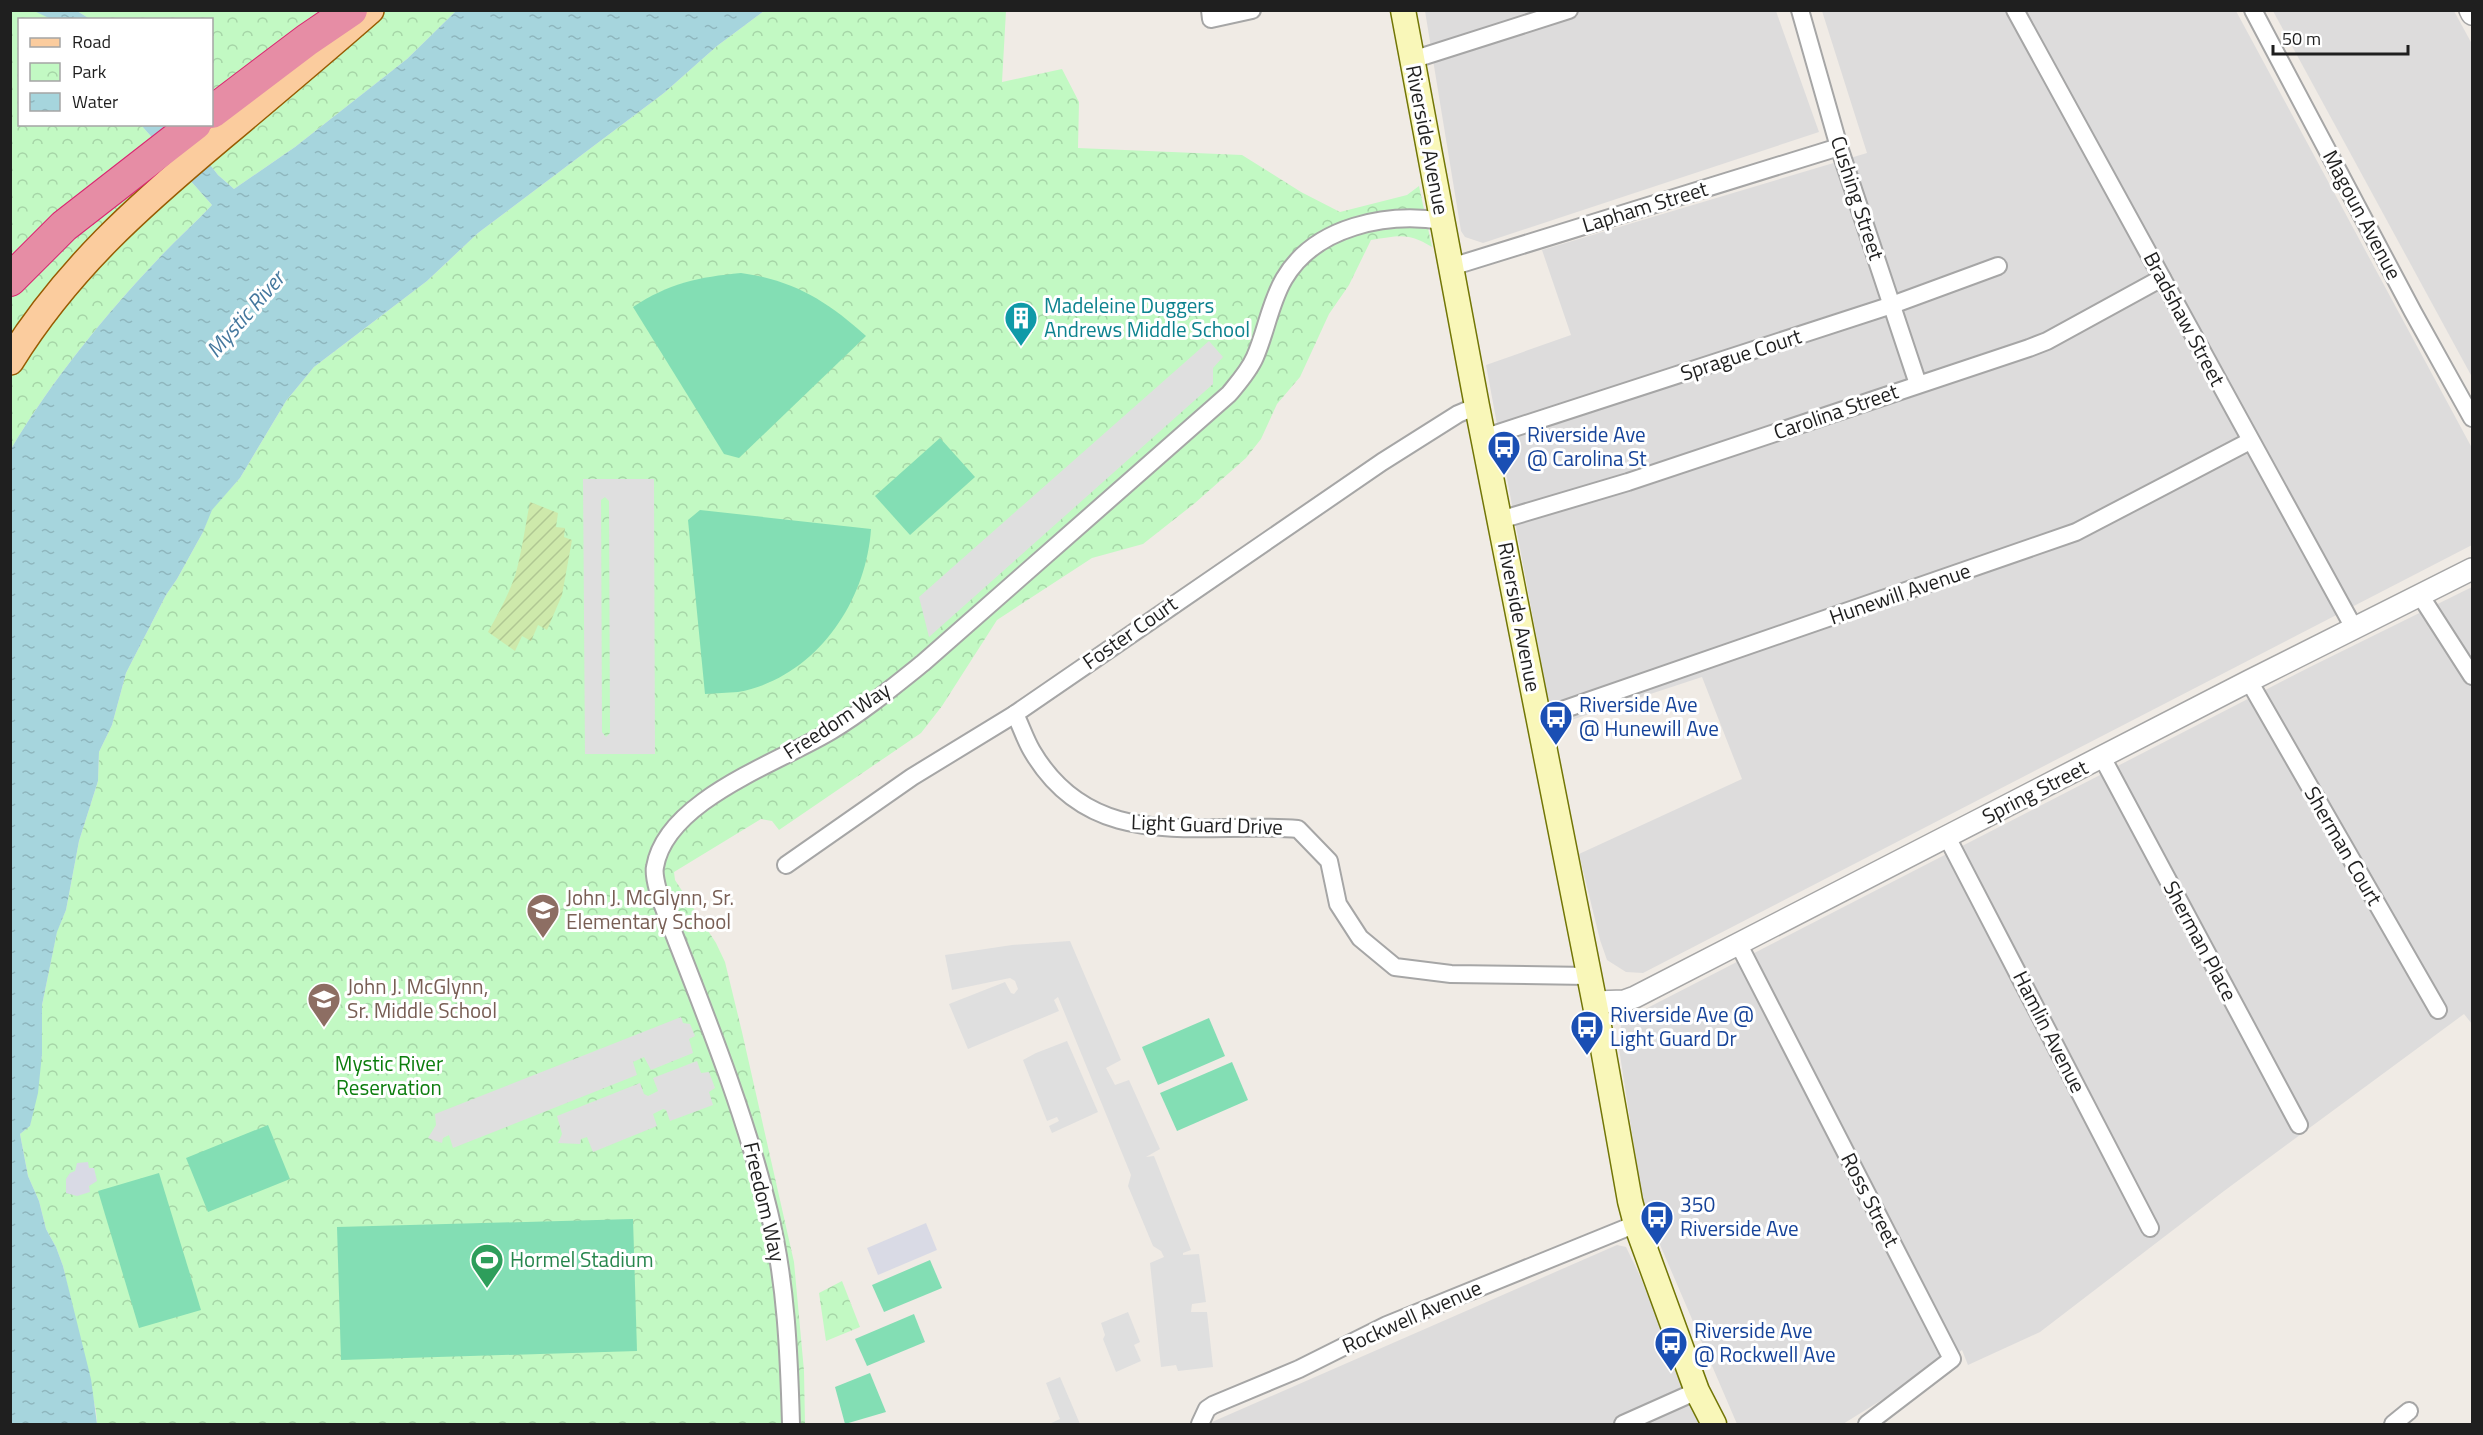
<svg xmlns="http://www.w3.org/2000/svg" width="2483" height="1435" viewBox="0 0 2483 1435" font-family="'Titillium Web',sans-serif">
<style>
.residential{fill:#dddcdc}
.park{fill:url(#park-crowns)}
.garden{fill:url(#garden-furrows)}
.pitch{fill:#83deb4}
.parking{fill:#dfdfdf;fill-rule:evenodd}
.plaza{fill:#d9dae5}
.water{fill:url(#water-ripples)}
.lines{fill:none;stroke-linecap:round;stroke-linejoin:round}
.minor-casing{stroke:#a6a6a6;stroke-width:20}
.tertiary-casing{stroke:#a6a6a6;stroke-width:24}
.secondary-casing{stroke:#727606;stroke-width:27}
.primary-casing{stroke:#985b01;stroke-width:30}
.motorway-casing{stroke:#da2671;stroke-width:34}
.minor{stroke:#fff;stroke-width:16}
.tertiary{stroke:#fff;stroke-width:21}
.secondary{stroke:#f9f7b9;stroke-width:24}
.primary{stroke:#fbcc9e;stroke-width:27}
.motorway{stroke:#e68da5;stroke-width:32}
.labels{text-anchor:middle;stroke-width:6;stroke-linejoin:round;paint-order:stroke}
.street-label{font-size:21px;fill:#1f1f1f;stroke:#fff}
.culture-label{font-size:21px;fill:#0d838f;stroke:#fff;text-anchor:start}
.transit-label{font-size:21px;fill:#164399;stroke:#fff;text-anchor:start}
.education-label{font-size:21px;fill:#785e54;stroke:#fff;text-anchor:start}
.park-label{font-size:21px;fill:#0c7d0d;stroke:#fff}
.leisure-label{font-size:21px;fill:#27864d;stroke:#fff;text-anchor:start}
.water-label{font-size:22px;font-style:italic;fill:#45789e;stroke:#fff}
</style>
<defs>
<pattern id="park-crowns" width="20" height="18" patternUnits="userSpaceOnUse" patternTransform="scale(1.5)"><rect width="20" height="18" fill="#c2f9c3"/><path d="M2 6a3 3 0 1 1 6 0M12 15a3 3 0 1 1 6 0" fill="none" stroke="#a6d5a7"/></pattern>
<pattern id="garden-furrows" width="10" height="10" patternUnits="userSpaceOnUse" patternTransform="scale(1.5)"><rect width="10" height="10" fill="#cee9ab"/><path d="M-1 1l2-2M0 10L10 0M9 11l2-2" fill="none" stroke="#b0c793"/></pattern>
<pattern id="water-ripples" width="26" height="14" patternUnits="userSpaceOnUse" patternTransform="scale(1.5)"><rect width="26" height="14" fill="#a6d5dd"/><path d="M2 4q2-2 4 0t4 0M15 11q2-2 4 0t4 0" fill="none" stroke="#8eb6bd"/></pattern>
</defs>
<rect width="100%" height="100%" fill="#f0ebe5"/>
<g class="residential">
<path d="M 1425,11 L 1776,11 L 1819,132 L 1483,243 L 1465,237 L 1461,231 Z"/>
<path d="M 1822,11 L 2236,11 L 2472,448 L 2472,545 L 1643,973 L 1626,972 L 1607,960 L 1600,940 L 1579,854 L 1742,779 L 1702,677 L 1553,726 L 1486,365 L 1571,335 L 1542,250 L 1867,153 Z"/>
<path d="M 2273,11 L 2454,11 L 2472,44 L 2472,377 Z"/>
<path d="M 2472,587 L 2472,1024 L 2464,1014 L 2224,1191 L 2040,1332 L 1968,1365 L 1962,1350 L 1843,1424 L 1737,1424 L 1643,1205 L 1618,1042 L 1622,1021 L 2310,667 Z"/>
<path d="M 1617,1245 L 1626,1247 L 1640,1276 L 1700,1424 L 1213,1424 L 1212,1422 Z"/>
</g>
<g class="park">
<path d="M 34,10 L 51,19 L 20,20 L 20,124 L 141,125 L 212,205 C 195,223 177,239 160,257 C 105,315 52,380 11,449 L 11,11 Z"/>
<path d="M 77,11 L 456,11 L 407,59 L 295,147 L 234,189 L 218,175 L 197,148 L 212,124 L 212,20 L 90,19 Z"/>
<path d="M 764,11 L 1006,11 L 1002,82 L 1062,69 L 1079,102 L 1078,148 L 1242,155 L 1301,192 L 1340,212 L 1407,195 L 1419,186 L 1432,247 C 1407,232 1399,236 1371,240 L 1349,285 L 1329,314 L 1300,377 L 1277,404 L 1261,439 L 1246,458 L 1195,503 L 1143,544 L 1092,558 L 997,620 L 942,706 L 921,733 L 779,830 L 772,821 L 761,819 L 674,872 L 675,880 L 716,943 L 725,962 L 742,1032 L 794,1262 L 804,1371 L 805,1424 L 97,1424 L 96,1411 L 63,1266 L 56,1247 L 46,1229 L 39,1201 L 28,1176 L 20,1134 L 30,1126 L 42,1054 L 42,1005 L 57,931 L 66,910 L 79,841 L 98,781 L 99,752 L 112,725 L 126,673 L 166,595 L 177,579 L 203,532 L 211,510 L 240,478 L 286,401 L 314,367 L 427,281 L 478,233 L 664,93 L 717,46 Z"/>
<path d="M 842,1281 L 860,1327 L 826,1341 L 819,1293 Z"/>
</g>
<path class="garden" d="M 530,502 L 558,513 L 556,527 L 565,528 L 564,537 L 572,540 L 562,595 L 547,630 L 538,625 L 531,641 L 522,636 L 515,651 L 488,632 C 498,614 508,596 515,576 C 522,552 525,527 530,502 Z"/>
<g class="pitch">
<path d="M 741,273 C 793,280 827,301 866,336 L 739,458 L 724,454 L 633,307 C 669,283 699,277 741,273 Z"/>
<path d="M 940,438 L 975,477 L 910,535 L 875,496 Z"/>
<path d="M 700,510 L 871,529 C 866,603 815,678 738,692 C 727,693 716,693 705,694 L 688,520 Z"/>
<path d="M 1209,1018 L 1225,1056 L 1158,1085 L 1142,1047 Z"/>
<path d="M 1232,1062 L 1248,1100 L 1177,1131 L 1160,1093 Z"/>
<path d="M 268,1125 L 290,1179 L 208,1212 L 186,1158 Z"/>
<path d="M 159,1173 L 201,1310 L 139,1328 L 98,1191 Z"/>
<path d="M 633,1219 L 637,1351 L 341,1360 L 337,1227 Z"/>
<path d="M 930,1260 L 942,1288 L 884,1312 L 872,1285 Z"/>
<path d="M 914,1314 L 925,1342 L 867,1366 L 855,1339 Z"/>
<path d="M 870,1373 L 886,1412 L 845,1424 L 835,1387 Z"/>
</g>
<g class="parking">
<path d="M 1209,341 L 1223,357 L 1213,368 L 1213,384 L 929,637 L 919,597 Z"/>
<path d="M 583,479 L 654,479 L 655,754 L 585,754 ZM 605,497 L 609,501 L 610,733 L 606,737 L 602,732 L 601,500 Z"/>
<path d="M 1070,941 L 1121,1060 L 1106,1068 L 1115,1085 L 1129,1080 L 1160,1149 L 1146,1157 L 1154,1156 L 1191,1250 L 1183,1253 L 1183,1255 L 1199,1254 L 1206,1302 L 1192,1304 L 1191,1312 L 1207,1312 L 1213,1367 L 1178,1371 L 1176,1365 L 1161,1367 L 1150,1263 L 1164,1257 L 1161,1251 L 1153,1246 L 1128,1186 L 1131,1175 L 1058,997 L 1054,1000 L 1059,1011 L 968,1049 L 949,1004 L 1005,982 L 1011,993 L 1014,994 L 1018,989 L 1015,981 L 1010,978 L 952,990 L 945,955 L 1012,945 Z"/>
<path d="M 681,1017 L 683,1023 L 690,1024 L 695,1036 L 689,1039 L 693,1053 L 651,1070 L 644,1057 L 633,1062 L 637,1075 L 453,1148 L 449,1135 L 443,1138 L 442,1143 L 428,1138 L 436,1125 L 435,1114 Z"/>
<path d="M 1067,1041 L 1098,1112 L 1052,1133 L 1049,1126 L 1059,1121 L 1057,1117 L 1047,1121 L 1023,1060 L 1036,1053 Z"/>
<path d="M 697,1061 L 701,1073 L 709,1072 L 715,1088 L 709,1092 L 713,1105 L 670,1121 L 666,1110 L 663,1109 L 653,1114 L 657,1126 L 593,1152 L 587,1137 L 581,1139 L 580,1144 L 558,1143 L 562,1134 L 557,1116 L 640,1083 L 644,1094 L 648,1096 L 658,1091 L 653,1078 Z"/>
<path d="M 1128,1312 L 1140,1342 L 1134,1345 L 1141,1361 L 1116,1372 L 1103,1339 L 1105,1335 L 1101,1323 Z"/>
<path d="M 1060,1377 L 1080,1424 L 1049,1424 L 1060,1419 L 1046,1383 Z"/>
</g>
<g class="plaza">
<path d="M 88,1162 L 89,1168 L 94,1168 L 97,1181 L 89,1186 L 90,1192 L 77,1196 L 66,1193 L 66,1179 L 70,1173 L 75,1171 L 77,1163 Z"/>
<path d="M 926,1223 L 937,1250 L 878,1275 L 867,1248 Z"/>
</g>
<g class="water">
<path d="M 34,11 L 77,11 L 90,19 L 51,19 Z"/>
<path d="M 456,11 L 764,11 L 717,46 L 664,93 L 478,233 L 427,281 L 314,367 L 286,401 L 240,478 L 212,510 L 203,532 L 177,579 L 166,595 L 126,673 L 112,725 L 99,752 L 98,781 L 79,841 L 66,910 L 57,932 L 42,1005 L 42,1054 L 38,1093 L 30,1126 L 20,1134 L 28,1176 L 39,1201 L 46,1229 L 56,1247 L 63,1266 L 91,1379 L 97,1424 L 11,1424 L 11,449 C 52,380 105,315 160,257 C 177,239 195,223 212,205 L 141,125 L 179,125 L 218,175 L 234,189 L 295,147 L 407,59 Z"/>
</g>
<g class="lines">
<defs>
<g id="minor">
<path d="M 1210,10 L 1211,19 L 1252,10"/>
<path d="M 1800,10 L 1839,147 L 1918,384"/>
<path d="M 2015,10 L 2354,628"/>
<path d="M 2253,10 L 2413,312 L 2472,418"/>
<path d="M 1412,60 L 1569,10"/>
<path d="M 1451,267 L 1839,147"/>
<path d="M 1483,438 L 1892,305 L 1998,266"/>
<path d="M 1500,520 L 1628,482 L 2029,348 L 2047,341 L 2162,278"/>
<path d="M 2420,595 L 2472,676"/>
<path d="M 2249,681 L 2438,1010"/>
<path d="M 1015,714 C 1021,726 1025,739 1032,751 C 1093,855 1199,821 1298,829 L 1329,861 L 1338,904 L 1360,938 L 1395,967 L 1451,974 L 1589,976"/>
<path d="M 1539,718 L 2076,532 L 2250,441"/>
<path d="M 2102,757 L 2299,1125"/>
<path d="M 1947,837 L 2150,1228"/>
<path d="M 786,865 L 912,777 L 1015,714 L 1382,462 L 1458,414 L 1477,406"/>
<path d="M 1739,945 L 1952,1359 L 1867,1424"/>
<path d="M 791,1424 C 789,1354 786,1281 769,1212 C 743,1104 700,1002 660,898 C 658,889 653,876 655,867 C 666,800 778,763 831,731 C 864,711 893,687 923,663 L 1229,394 C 1238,383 1249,371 1255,357 C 1266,332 1270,303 1284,279 C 1315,226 1387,212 1443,221"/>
<path d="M 1200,1424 L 1207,1409 L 1213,1405 L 1299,1369 L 1387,1325 L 1636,1224"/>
<path d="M 1623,1424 L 1697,1391"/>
<path d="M 2393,1424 L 2409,1411"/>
</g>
<g id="tertiary">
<path d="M 2470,10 L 2472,14"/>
<path d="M 1594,1002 L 1624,1001 L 1635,997 L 2249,681 L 2472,569"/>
</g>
<path id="secondary" d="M 1403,10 L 1477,406 L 1597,1015 L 1630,1201 L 1636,1224 L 1697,1391 L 1714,1424"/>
<path id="primary" d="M 10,361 C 68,268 139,206 221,137 C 271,95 321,53 370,10"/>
<g id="motorway">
<path d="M 212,112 L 307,40 L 351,10"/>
<path d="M 10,280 L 64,226 L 195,124"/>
</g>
</defs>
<use href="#minor" class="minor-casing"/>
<use href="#tertiary" class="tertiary-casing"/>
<use href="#secondary" class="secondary-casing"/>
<use href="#primary" class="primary-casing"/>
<use href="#motorway" class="motorway-casing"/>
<use href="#minor" class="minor"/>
<use href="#tertiary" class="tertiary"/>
<use href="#secondary" class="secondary"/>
<use href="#primary" class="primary"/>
<use href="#motorway" class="motorway"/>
</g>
<defs>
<symbol id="building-pin" viewBox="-11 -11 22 30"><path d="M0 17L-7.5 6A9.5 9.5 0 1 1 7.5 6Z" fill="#0f9aa8" stroke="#fff"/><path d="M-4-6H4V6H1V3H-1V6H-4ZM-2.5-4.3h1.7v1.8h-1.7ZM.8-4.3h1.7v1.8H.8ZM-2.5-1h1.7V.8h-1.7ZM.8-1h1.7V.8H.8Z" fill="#fff"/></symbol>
<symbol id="bus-pin" viewBox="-11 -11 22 30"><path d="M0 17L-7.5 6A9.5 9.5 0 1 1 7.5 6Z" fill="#1a4fb4" stroke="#fff"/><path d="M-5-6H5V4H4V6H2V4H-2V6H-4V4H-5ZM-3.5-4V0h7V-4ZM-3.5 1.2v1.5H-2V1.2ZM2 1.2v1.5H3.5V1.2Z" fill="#fff"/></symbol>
<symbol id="school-pin" viewBox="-11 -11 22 30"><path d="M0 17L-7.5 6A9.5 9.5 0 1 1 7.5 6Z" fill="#8d6e63" stroke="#fff"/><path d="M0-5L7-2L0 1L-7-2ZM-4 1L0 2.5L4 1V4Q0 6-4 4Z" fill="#fff"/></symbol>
<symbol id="stadium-pin" viewBox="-11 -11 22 30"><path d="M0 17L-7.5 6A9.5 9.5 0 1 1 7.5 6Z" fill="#2e9e5b" stroke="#fff"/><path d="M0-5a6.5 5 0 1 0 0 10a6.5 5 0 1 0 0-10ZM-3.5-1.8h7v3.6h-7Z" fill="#fff"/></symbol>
</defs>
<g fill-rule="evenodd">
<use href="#building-pin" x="1002" y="299" width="38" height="52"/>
<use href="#bus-pin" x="1485" y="428" width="38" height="52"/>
<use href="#bus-pin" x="1537" y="698" width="38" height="52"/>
<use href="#school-pin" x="524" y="891" width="38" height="52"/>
<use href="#school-pin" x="305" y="980" width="38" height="52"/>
<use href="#bus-pin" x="1568" y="1008" width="38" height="52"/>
<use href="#bus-pin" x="1638" y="1198" width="38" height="52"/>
<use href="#stadium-pin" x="468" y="1241" width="38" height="52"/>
<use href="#bus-pin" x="1652" y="1324" width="38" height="52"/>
</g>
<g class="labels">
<g class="street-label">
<text transform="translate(1427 140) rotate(79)" y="7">Riverside Avenue</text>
<text transform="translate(1857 198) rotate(72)" y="7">Cushing Street</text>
<text transform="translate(1645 207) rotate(-17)" y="7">Lapham Street</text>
<text transform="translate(2362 215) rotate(62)" y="7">Magoun Avenue</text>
<text transform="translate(2184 319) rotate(62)" y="7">Bradshaw Street</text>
<text transform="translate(1741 355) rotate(-18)" y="7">Sprague Court</text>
<text transform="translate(1836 412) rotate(-19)" y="7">Carolina Street</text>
<text transform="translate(1900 594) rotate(-19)" y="7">Hunewill Avenue</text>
<text transform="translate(1519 617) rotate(79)" y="7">Riverside Avenue</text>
<text transform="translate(1130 633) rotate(-35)" y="7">Foster Court</text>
<text transform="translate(837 721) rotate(-33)" y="7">Freedom Way</text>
<text transform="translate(2035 792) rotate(-27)" y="7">Spring Street</text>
<text transform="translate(1207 825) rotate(2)" y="7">Light Guard Drive</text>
<text transform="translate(2343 846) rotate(60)" y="7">Sherman Court</text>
<text transform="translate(2200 941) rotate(62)" y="7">Sherman Place</text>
<text transform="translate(2049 1032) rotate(63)" y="7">Hamlin Avenue</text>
<text transform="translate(1870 1200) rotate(63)" y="7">Ross Street</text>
<text transform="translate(764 1202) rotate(77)" y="7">Freedom Way</text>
<text transform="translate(1412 1317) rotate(-24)" y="7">Rockwell Avenue</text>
</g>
<g class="culture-label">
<text x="1044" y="313">Madeleine Duggers<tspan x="1044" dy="24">Andrews Middle School</tspan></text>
</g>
<g class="transit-label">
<text x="1527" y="442">Riverside Ave<tspan x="1527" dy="24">@ Carolina St</tspan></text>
<text x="1579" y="712">Riverside Ave<tspan x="1579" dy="24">@ Hunewill Ave</tspan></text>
<text x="1610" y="1022">Riverside Ave @<tspan x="1610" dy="24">Light Guard Dr</tspan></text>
<text x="1680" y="1212">350<tspan x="1680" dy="24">Riverside Ave</tspan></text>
<text x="1694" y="1338">Riverside Ave<tspan x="1694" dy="24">@ Rockwell Ave</tspan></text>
</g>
<g class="education-label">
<text x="566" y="905">John J. McGlynn, Sr.<tspan x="566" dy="24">Elementary School</tspan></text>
<text x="347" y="994">John J. McGlynn,<tspan x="347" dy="24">Sr. Middle School</tspan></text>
</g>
<g class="park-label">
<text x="389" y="1071">Mystic River<tspan x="389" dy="24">Reservation</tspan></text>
</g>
<g class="leisure-label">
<text x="510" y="1267">Hormel Stadium</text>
</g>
<g class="water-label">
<text transform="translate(245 314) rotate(-49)" y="8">Mystic River</text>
</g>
</g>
<rect width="2483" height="1435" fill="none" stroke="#1f1f1f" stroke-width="24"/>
<rect x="18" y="18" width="195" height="108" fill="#ffffff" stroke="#a5a5a5" stroke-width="1.5"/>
<rect x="30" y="38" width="30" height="9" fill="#fbcc9e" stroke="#a5a5a5" stroke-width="1.5"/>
<text x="72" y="48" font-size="18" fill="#1f1f1f">Road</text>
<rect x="30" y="63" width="30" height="18" fill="url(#park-crowns)" stroke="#a5a5a5" stroke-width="1.5"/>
<text x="72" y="78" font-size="18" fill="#1f1f1f">Park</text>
<rect x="30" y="93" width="30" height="18" fill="url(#water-ripples)" stroke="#a5a5a5" stroke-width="1.5"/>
<text x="72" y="108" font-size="18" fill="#1f1f1f">Water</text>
<path d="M2273 45v9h135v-9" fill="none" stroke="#1f1f1f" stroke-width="3"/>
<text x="2282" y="45" font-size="18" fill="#1f1f1f" stroke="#ffffff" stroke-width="4.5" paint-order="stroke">50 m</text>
</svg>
